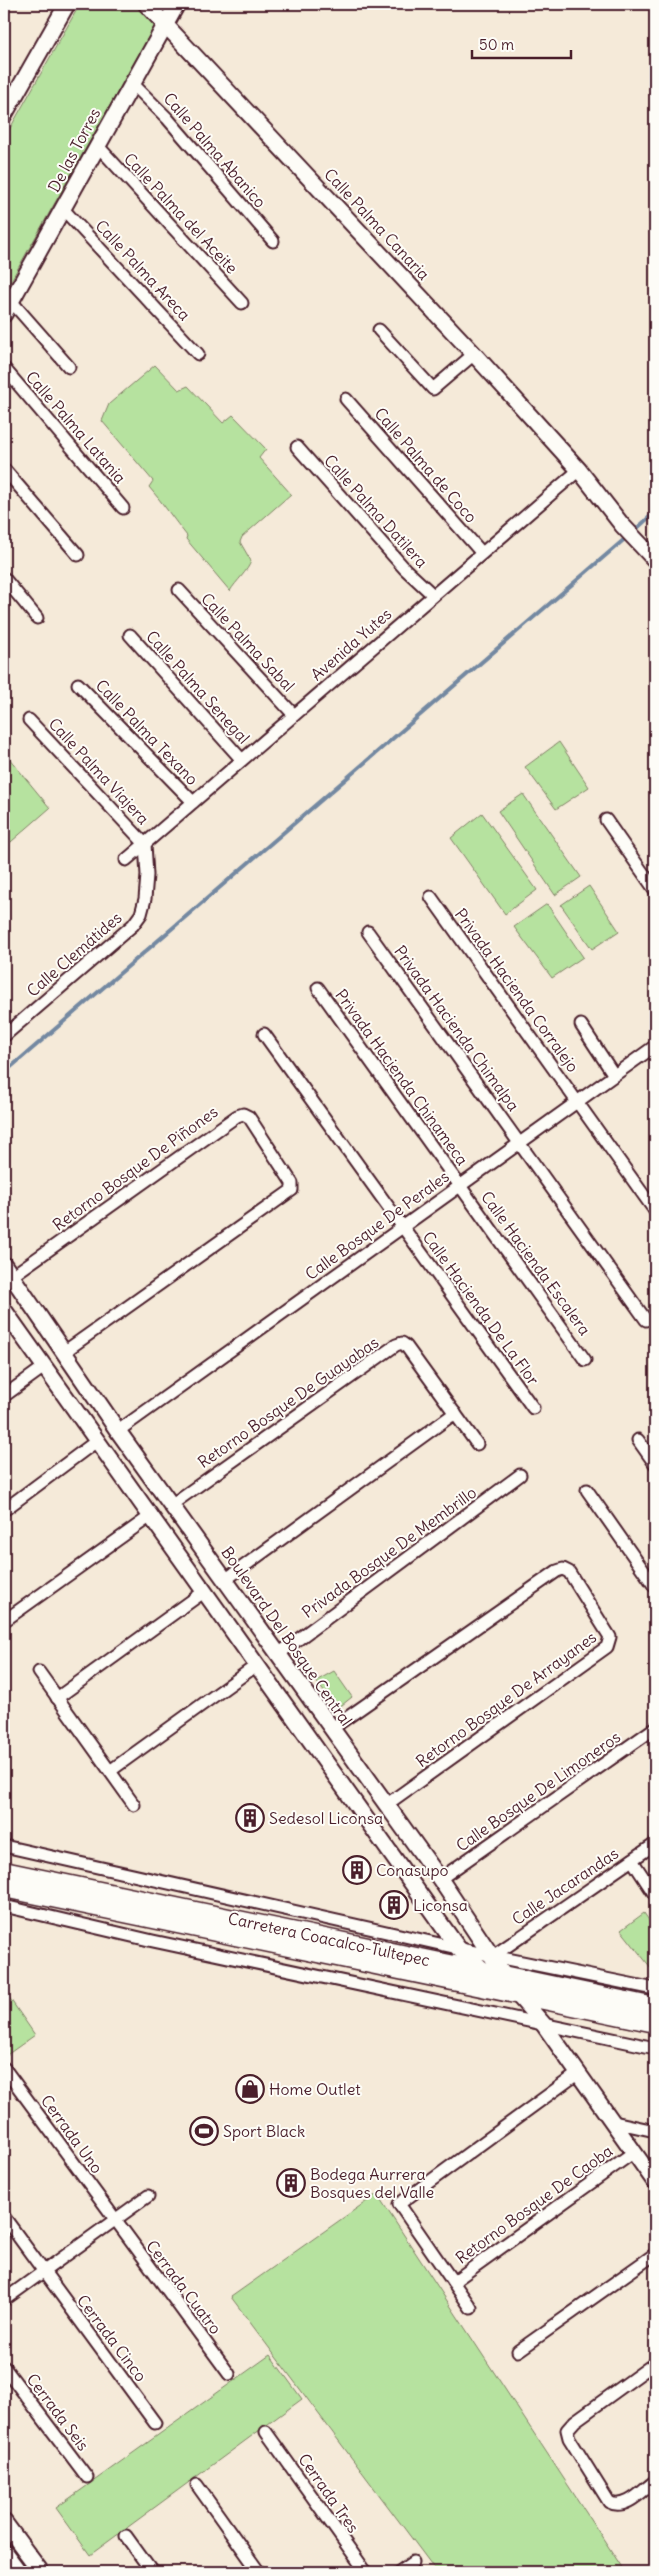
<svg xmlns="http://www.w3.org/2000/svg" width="659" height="2576" viewBox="0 0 659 2576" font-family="Delius,sans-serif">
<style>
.green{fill:#b6e29f;stroke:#808065}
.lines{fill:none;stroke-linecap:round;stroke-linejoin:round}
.stream{stroke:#7388a1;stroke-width:4}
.street-casing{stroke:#4a1f2b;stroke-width:15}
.secondary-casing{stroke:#4a1f2b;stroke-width:19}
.primary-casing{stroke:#4a1f2b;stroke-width:21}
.street{stroke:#fdfcf7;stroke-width:11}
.secondary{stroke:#fdfcf7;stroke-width:15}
.primary{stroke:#fdfcf7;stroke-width:18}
.labels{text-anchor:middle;stroke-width:4;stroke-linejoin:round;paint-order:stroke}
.street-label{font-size:16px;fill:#4a1f2b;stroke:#fdfcf7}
.poi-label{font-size:16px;fill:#4a1f2b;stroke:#fdfcf7;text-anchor:start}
</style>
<rect width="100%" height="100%" fill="#f5ead9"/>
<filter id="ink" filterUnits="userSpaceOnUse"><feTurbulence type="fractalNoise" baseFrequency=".02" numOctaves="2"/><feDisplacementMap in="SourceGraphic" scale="10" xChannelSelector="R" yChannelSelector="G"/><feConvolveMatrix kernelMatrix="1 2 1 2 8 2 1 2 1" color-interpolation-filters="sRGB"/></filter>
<g filter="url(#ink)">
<g class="green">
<path d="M 80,4 L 136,4 L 156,24 L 4,293 L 4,139 Z"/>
<path d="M 155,365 L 179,390 L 188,386 L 223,423 L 233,415 L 266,449 L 259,458 L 291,494 L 242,537 L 240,542 L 251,561 C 248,571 236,581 230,591 L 186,539 L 187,536 C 174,520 163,503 149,487 L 153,481 L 102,421 L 109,404 Z"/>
<path d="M 559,742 L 589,787 L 556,809 L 525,767 Z"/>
<path d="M 4,752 L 50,808 L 4,848 Z"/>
<path d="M 523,794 L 581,877 L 555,895 L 498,811 Z"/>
<path d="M 482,813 L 537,890 L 505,914 L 451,838 Z"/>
<path d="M 589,886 L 619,931 L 592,949 L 561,905 Z"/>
<path d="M 547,904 L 583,957 L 552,978 L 514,927 Z"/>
<path d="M 334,1671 L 352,1697 L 337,1709 L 316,1681 Z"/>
<path d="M 644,1913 L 655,1929 L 655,1973 L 621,1930 Z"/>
<path d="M 4,1990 L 35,2035 L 4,2057 Z"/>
<path d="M 377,2194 L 625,2572 L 437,2572 L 231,2297 Z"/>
<path d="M 270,2355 L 302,2399 L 90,2555 L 56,2508 Z"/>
</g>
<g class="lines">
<g class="stream">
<path d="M 633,532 L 655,512"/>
<path d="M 4,1073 L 627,537"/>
</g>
<defs>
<g id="street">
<path d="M 131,82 L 167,118 L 273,241"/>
<path d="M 97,145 L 242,303"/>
<path d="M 63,209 L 198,354"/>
<path d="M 11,301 L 69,367"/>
<path d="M 379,330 L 433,389 L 474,354"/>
<path d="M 4,368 L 123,508"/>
<path d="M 346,399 L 481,552"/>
<path d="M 297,447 L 405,569 L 433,595"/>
<path d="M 4,469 L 78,555"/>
<path d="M 4,578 L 37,618"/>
<path d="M 179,590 L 294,715"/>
<path d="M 130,635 L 242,760"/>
<path d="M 78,684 L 193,802"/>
<path d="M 606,820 L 655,890"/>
<path d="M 126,860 L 579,470"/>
<path d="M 431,897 L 655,1211"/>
<path d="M 368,932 L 646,1320"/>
<path d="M 318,988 L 585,1360"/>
<path d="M 581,1025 L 614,1075"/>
<path d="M 264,1034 L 533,1408"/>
<path d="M 4,1036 L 133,925 L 141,914 L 145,899 L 147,875 L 145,844 L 29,720"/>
<path d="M 12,1276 L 237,1116 L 243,1114 L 249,1117 L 292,1183 L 292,1190 L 64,1352"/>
<path d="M 4,1396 L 44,1367"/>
<path d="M 118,1431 L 655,1046"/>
<path d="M 638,1440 L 655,1464"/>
<path d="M 587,1490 L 655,1587"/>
<path d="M 171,1505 L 396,1345 L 402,1343 L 406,1346 L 477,1444"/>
<path d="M 4,1510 L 98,1440"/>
<path d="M 225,1580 L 455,1413"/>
<path d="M 4,1621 L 152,1515"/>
<path d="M 277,1655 L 520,1475"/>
<path d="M 39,1672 L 134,1805"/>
<path d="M 57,1698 L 205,1591"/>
<path d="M 331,1729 L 557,1571 L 563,1569 L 569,1572 L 610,1637 L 607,1647 L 386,1805"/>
<path d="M 110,1771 L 257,1665"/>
<path d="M 4,1846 L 493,1956 L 655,1989"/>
<path d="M 632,1860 L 655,1895"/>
<path d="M 440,1879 L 655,1728"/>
<path d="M 4,1906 L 153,1941 L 655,2048"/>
<path d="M 493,1956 L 655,1844"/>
<path d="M 4,2068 L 229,2374"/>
<path d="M 614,2122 L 655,2131"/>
<path d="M 4,2217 L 155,2423"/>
<path d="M 453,2282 L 634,2152"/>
<path d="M 4,2300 L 148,2196"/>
<path d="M 471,2308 L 399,2204 L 577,2074"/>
<path d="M 518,2351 L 655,2254"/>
<path d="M 655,2363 L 575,2421 L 567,2430 L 569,2438 L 609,2502 C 625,2511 642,2491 655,2481"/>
<path d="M 4,2367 L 87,2477"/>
<path d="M 266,2432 L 366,2572"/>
<path d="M 197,2485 L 259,2572"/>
<path d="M 126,2536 L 152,2572"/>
<path d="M 399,2572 L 413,2562"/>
</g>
<g id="secondary">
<path d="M 146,4 L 474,354 L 579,470 L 622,525 L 655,560"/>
<path d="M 4,115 L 67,4"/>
<path d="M 4,314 L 177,4"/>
<path d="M 4,1265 L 118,1431 L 440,1879 L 517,1994 L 544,2025 L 655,2182"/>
<path d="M 4,1310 L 458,1948 L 486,1972"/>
<path d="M 4,2522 L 41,2572"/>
<path d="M 4,2552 L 19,2572"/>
</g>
<g id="primary">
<path d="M 4,1871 L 655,2007"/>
<path d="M 4,1888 L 655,2023"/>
</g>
</defs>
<use href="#street" class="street-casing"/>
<use href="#secondary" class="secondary-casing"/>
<use href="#primary" class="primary-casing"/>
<use href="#street" class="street"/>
<use href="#secondary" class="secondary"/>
<use href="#primary" class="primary"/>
</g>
</g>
<defs>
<symbol id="building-ring" viewBox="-11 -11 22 22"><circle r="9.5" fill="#fdfcf7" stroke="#4a1f2b" stroke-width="1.5"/><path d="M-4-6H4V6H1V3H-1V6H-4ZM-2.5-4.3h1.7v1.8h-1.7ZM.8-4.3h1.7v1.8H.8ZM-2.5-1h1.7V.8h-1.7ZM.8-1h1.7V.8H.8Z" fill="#4a1f2b"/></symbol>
<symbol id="shop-ring" viewBox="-11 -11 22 22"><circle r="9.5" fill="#fdfcf7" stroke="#4a1f2b" stroke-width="1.5"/><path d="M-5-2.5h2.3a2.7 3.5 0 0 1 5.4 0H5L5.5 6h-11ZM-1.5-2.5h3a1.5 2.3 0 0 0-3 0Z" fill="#4a1f2b"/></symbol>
<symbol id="stadium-ring" viewBox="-11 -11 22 22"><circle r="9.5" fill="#fdfcf7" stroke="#4a1f2b" stroke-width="1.5"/><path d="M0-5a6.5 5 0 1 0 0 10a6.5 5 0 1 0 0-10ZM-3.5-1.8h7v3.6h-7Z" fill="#4a1f2b"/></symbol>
</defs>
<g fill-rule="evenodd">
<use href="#building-ring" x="234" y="1802" width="32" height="32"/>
<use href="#building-ring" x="341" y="1854" width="32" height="32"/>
<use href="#building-ring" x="378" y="1889" width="32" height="32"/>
<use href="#shop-ring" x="234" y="2073" width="32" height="32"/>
<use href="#stadium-ring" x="188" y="2115" width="32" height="32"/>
<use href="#building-ring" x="275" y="2167" width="32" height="32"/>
</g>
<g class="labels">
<g class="street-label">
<text transform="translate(74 150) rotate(-62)" y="6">De las Torres</text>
<text transform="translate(215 150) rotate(49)" y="6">Calle Palma Abanico</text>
<text transform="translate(181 213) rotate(47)" y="6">Calle Palma del Aceite</text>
<text transform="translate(377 224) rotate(47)" y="6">Calle Palma Canaria</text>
<text transform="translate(143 270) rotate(47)" y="6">Calle Palma Areca</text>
<text transform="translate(76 427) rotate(49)" y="6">Calle Palma Latania</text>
<text transform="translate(426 465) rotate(49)" y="6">Calle Palma de Coco</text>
<text transform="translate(376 511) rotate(48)" y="6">Calle Palma Datilera</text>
<text transform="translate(248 642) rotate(47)" y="6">Calle Palma Sabal</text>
<text transform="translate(351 644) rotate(-41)" y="6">Avenida Yutes</text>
<text transform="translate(198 687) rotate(48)" y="6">Calle Palma Senegal</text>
<text transform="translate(147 732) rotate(46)" y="6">Calle Palma Texano</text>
<text transform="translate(99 771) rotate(47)" y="6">Calle Palma Viajera</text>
<text transform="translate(74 954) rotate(-41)" y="6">Calle Clemátides</text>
<text transform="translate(517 990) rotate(54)" y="6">Privada Hacienda Corralejo</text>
<text transform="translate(457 1028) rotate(54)" y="6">Privada Hacienda Chimalpa</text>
<text transform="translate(402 1077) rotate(54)" y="6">Privada Hacienda Chinameca</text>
<text transform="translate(135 1168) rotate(-36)" y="6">Retorno Bosque De Piñones</text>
<text transform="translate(377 1225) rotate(-36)" y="6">Calle Bosque De Perales</text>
<text transform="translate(536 1263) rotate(54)" y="6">Calle Hacienda Escalera</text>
<text transform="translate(481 1308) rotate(54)" y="6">Calle Hacienda De La Flor</text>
<text transform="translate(288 1402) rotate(-35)" y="6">Retorno Bosque De Guayabas</text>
<text transform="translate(389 1552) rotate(-36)" y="6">Privada Bosque De Membrillo</text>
<text transform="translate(287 1636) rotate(55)" y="6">Boulevard Del Bosque Central</text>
<text transform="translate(506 1699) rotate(-36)" y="6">Retorno Bosque De Arrayanes</text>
<text transform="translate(538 1791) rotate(-35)" y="6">Calle Bosque De Limoneros</text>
<text transform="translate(565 1886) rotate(-34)" y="6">Calle Jacarandas</text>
<text transform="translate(329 1939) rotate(12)" y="6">Carretera Coacalco-Tultepec</text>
<text transform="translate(72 2134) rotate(54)" y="6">Cerrada Uno</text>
<text transform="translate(534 2204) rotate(-36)" y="6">Retorno Bosque De Caoba</text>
<text transform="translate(184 2287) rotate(53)" y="6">Cerrada Cuatro</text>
<text transform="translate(112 2338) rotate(53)" y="6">Cerrada Cinco</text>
<text transform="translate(58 2412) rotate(53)" y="6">Cerrada Seis</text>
<text transform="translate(329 2493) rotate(55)" y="6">Cerrada Tres</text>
</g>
<g class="poi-label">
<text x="269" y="1824">Sedesol Liconsa</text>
<text x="376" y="1876">Conasupo</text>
<text x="413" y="1911">Liconsa</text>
<text x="269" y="2095">Home Outlet</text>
<text x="223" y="2137">Sport Black</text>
<text x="310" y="2180">Bodega Aurrera<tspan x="310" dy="18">Bosques del Valle</tspan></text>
</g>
</g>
<rect width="659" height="2576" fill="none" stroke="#fdfcf7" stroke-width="20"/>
<rect x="10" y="10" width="639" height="2556" fill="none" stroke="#4a1f2b" stroke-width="2" filter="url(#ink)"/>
<path d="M472 50v8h99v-8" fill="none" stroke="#4a1f2b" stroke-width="2.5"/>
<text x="479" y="50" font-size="15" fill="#4a1f2b" stroke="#fdfcf7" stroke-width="4" paint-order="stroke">50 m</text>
</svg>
